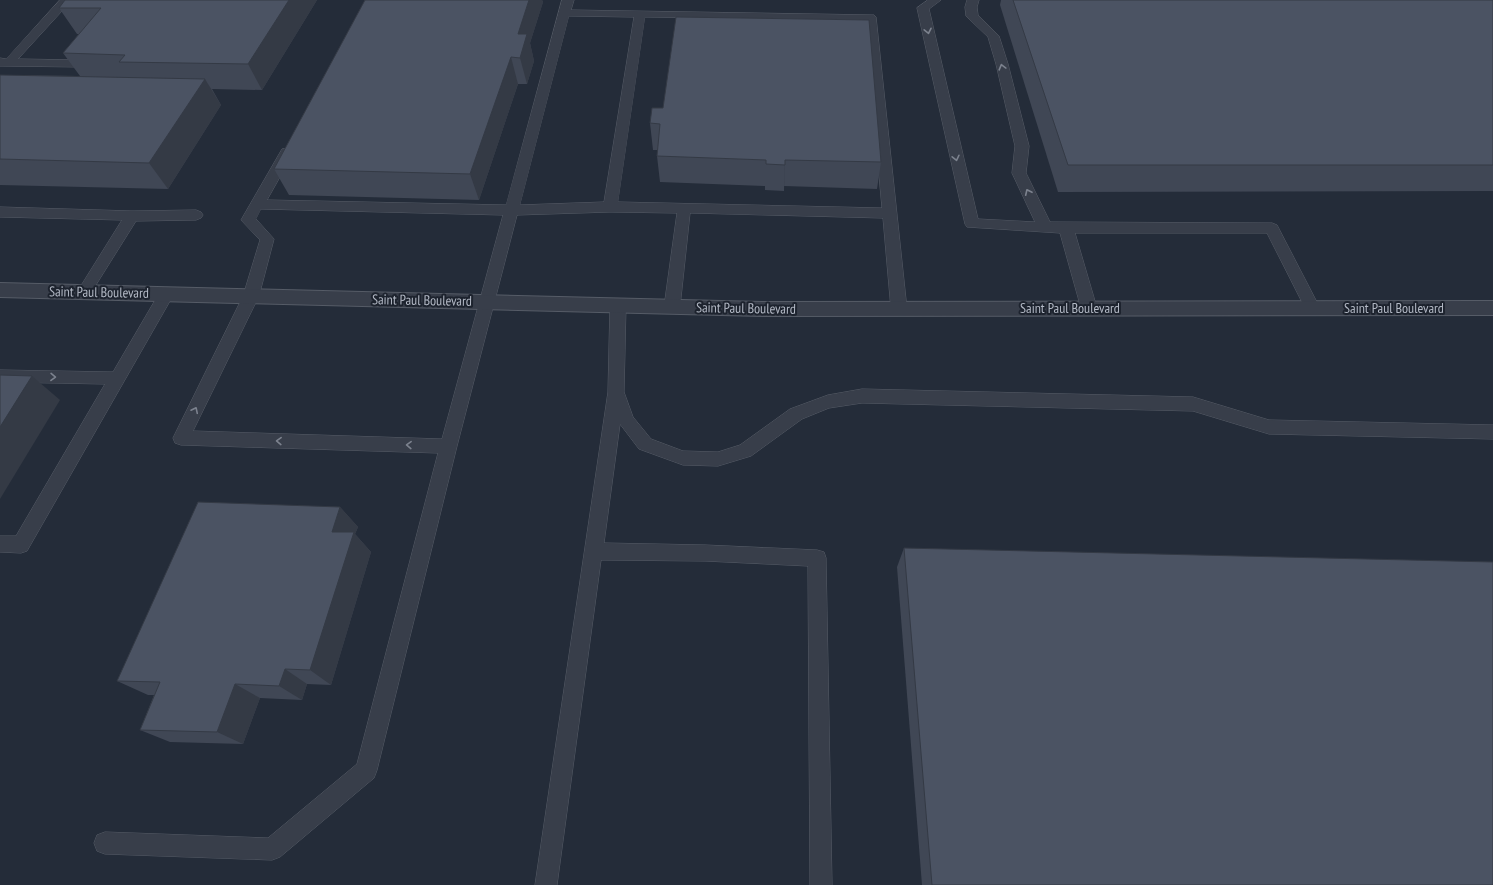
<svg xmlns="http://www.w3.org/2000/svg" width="1493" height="885" viewBox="0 0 1493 885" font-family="'PT Sans Narrow',sans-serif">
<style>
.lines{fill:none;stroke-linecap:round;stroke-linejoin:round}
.service-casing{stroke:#565c67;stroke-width:1}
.minor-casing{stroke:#565c67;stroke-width:2}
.service{fill:#383e4a;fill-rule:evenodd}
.minor{fill:#383e4a;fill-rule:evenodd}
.wall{fill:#404755}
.shaded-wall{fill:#343a45}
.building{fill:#4b5363;stroke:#343a45}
.oneway{stroke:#7c828e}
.labels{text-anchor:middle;stroke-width:4;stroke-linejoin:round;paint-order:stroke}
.street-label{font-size:14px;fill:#b3b9c5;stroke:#1d232e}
</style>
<rect width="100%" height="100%" fill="#242c39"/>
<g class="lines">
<defs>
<g id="service">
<path d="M 60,0 L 72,0 L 18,59 L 79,60 L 83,61 L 85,64 L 83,67 L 0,66 L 0,58 L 6,59 Z"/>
<path d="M 562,0 L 574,0 L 571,10 L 874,15 L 876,17 L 907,309 L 904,313 L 899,315 L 894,313 L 891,309 L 883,218 L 690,213 L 680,307 L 677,311 L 672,313 L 667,311 L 664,307 L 677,213 L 610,212 L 517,215 L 457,446 L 377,770 L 374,778 L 280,857 L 272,860 L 105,854 L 97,851 L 94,843 L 97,835 L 105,832 L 268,838 L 357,764 L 438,453 L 181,445 L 175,443 L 173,438 L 243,296 L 260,240 L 241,220 L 282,149 L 287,148 L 292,149 L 294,152 L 267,200 L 506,205 ZM 569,16 L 634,17 L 604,202 L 520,205 ZM 645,17 L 865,20 L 882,208 L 618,202 ZM 261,209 L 503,215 L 442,439 L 193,431 L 259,296 L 274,239 L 256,219 Z"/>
<path d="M 928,0 L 941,0 L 929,9 L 978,219 L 1035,222 L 1012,173 L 1015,146 L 996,64 L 988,37 L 966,16 L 965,7 L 967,0 L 979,0 L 977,7 L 978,15 L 999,36 L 1008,64 L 1029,146 L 1026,173 L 1050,222 L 1272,223 L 1277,225 L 1320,308 L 1317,312 L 1312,314 L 1307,312 L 1267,233 L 1075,233 L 1097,308 L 1094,312 L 1089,314 L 1084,312 L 1081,308 L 1060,233 L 967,227 L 965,224 L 917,8 Z"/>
<path d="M 0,207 L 132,211 L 196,210 L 201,212 L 203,215 L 201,218 L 196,220 L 136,221 L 89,296 L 84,298 L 79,296 L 77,292 L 122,220 L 0,217 Z"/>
<path d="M 166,288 L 171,290 L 174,294 L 27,551 L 21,553 L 0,552 L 0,536 L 16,536 L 105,384 L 0,382 L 0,370 L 113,372 L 161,290 Z"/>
<path d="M 618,299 L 623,301 L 626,305 L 624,392 L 633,417 L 651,439 L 683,451 L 718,452 L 740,445 L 790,409 L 828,395 L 862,389 L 1193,397 L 1269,420 L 1493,425 L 1493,439 L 1269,434 L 1193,411 L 862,403 L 829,408 L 802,419 L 751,456 L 718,466 L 683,465 L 639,449 L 620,424 L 604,543 L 705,545 L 817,550 L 824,552 L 826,558 L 832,885 L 810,885 L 808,566 L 705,561 L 601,560 L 557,885 L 535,885 L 608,392 L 610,305 L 613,301 Z"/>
</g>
<path id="minor" d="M 0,283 L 762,302 L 1493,301 L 1493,315 L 762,316 L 0,297 Z"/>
</defs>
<use href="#service" class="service-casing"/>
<use href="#minor" class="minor-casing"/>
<use href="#service" class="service"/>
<use href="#minor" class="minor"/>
</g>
<g class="wall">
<path d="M 65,0 L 317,0 L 262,90 L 212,89 L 221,105 L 168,189 L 0,185 L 0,75 L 80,76 L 63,53 L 79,34 L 77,34 L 59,8 Z"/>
<path d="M 365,0 L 542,0 L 543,2 L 530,43 L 534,61 L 527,84 L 518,84 L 479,200 L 289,195 L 274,169 Z"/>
<path d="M 1001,0 L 1493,0 L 1493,191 L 1058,192 L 1000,5 Z"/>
<path d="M 663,108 L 881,162 L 877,189 L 784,186 L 784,191 L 765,190 L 765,186 L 660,182 L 657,156 L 658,150 L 653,150 L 650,123 Z"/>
<path d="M 340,507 L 358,527 L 355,534 L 371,552 L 331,685 L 307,684 L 302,700 L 260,698 L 243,744 L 170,742 L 140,730 L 154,695 L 148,695 L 117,681 Z"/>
<path d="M 904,548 L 1493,885 L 922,885 L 897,567 Z"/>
</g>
<g class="shaded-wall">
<path d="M 289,0 L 317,0 L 262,90 L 248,64 Z"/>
<path d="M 529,0 L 542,0 L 543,2 L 530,43 L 534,61 L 527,84 L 520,58 L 518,34 Z"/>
<path d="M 511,57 L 518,84 L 479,200 L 470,174 Z"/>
<path d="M 205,79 L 221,105 L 168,189 L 149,163 Z"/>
<path d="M 785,160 L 784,186 L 784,191 L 785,165 Z"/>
<path d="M 32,376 L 60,400 L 0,499 L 0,427 Z"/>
<path d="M 340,507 L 358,527 L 355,534 L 371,552 L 331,685 L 310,670 L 332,532 Z"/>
<path d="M 285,669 L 307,684 L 302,700 L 279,686 Z"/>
<path d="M 235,684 L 260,698 L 243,744 L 217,732 Z"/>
</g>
<g class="building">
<path d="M 65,0 L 289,0 L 248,64 L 119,62 L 125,55 L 63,53 L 101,8 L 59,8 Z"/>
<path d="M 365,0 L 529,0 L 518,34 L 527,34 L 520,58 L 511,57 L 470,174 L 274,169 Z"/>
<path d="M 1013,0 L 1493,0 L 1493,165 L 1068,165 Z"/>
<path d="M 676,17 L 869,20 L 881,162 L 785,160 L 785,165 L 766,164 L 766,160 L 657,156 L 660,124 L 650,123 L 652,108 L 663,108 Z"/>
<path d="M 0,75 L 205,79 L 149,163 L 0,159 Z"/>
<path d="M 0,375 L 32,376 L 0,427 Z"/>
<path d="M 198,502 L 340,507 L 332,532 L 354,532 L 310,670 L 285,669 L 279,686 L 235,684 L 217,732 L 140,730 L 160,682 L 117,681 Z"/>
<path d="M 904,548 L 1493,562 L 1493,885 L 932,885 Z"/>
</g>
<defs><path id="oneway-chevron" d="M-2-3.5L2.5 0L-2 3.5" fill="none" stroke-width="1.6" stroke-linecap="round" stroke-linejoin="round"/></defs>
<g class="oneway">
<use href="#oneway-chevron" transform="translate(928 31) rotate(78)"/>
<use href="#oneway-chevron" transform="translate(1002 67) rotate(-105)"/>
<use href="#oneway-chevron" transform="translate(956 158) rotate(77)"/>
<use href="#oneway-chevron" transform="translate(1028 192) rotate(-115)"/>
<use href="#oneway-chevron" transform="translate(53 377) rotate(1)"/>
<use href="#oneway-chevron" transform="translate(195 410) rotate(-64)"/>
<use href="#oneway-chevron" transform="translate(279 441) rotate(-178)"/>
<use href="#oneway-chevron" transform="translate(409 445) rotate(-178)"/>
</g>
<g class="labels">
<g class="street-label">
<text transform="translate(99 292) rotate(1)" y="5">Saint Paul Boulevard</text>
<text transform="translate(422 300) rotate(1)" y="5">Saint Paul Boulevard</text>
<text transform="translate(746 308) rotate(1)" y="5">Saint Paul Boulevard</text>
<text x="1070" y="313">Saint Paul Boulevard</text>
<text x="1394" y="313">Saint Paul Boulevard</text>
</g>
</g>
</svg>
